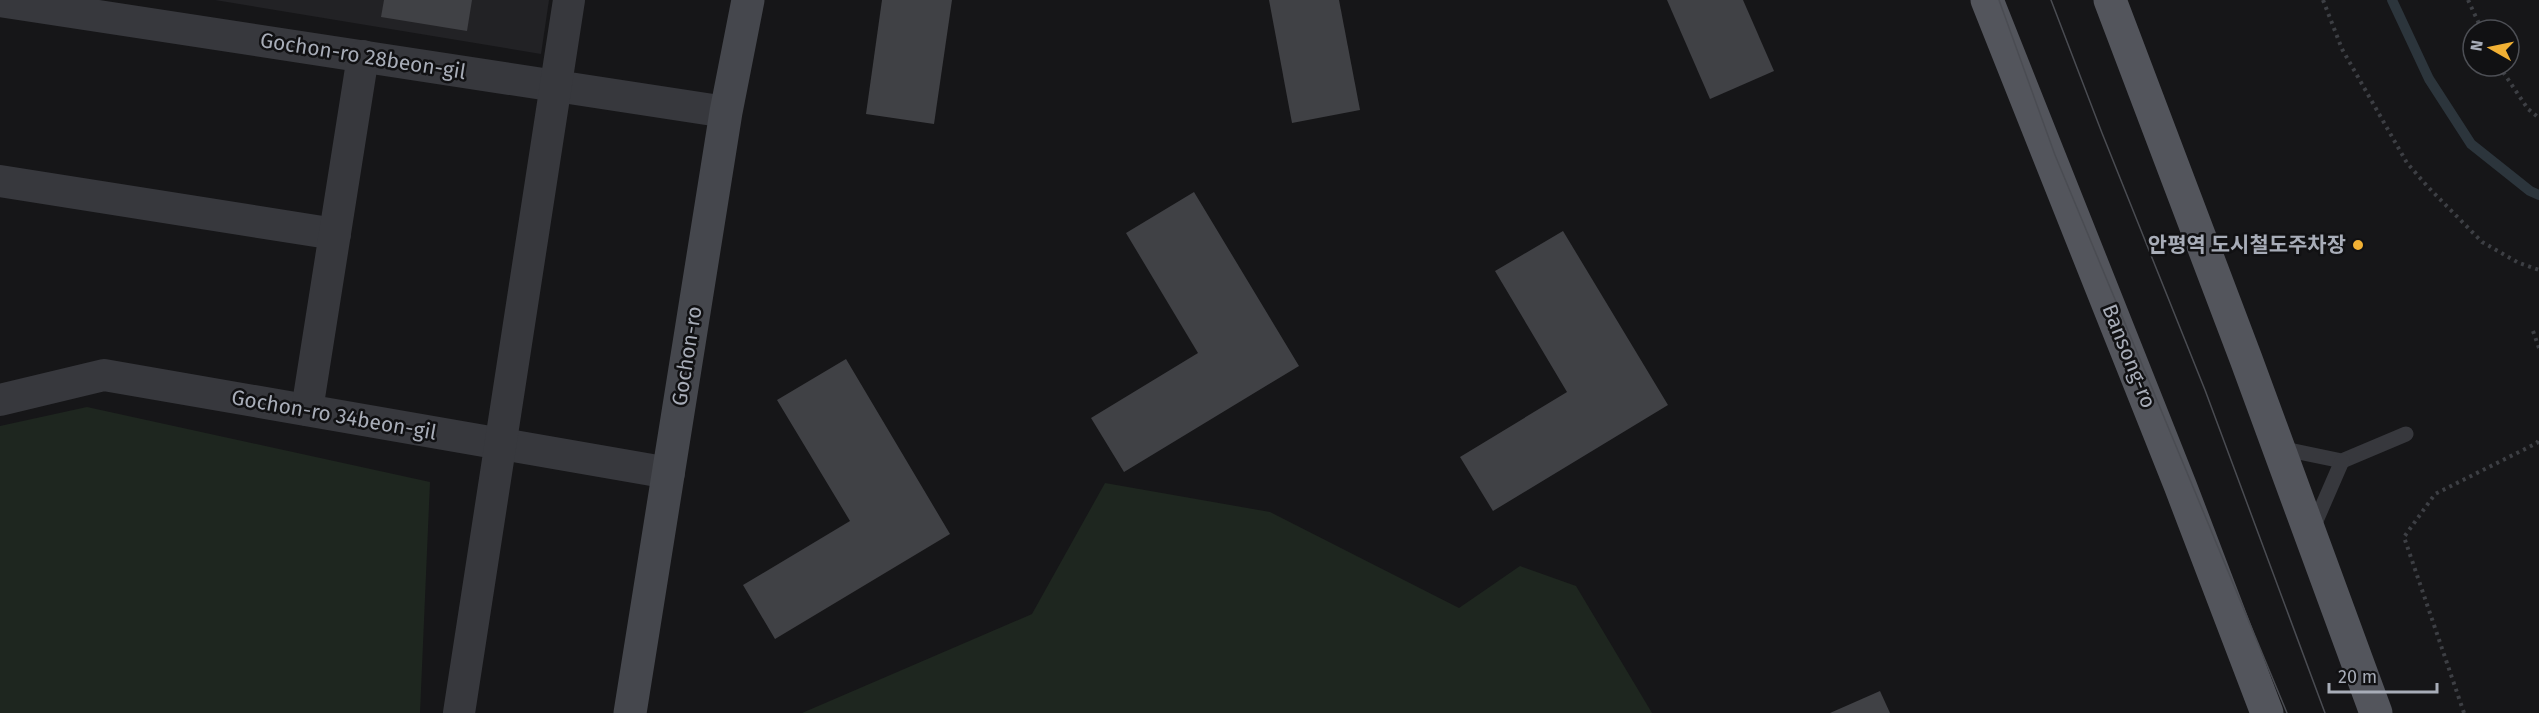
<svg xmlns="http://www.w3.org/2000/svg" width="2539" height="713" viewBox="0 0 2539 713" font-family="'Fira Sans','Noto Sans KR',sans-serif">
<style>
.built{fill:#222225}
.green{fill:#1e261f}
.lines{fill:none;stroke-linecap:round;stroke-linejoin:round}
.stream{stroke:#2c353c;stroke-width:10}
.building{fill:#404145}
.path{stroke:#3d3f44;stroke-width:4;stroke-dasharray:3 4.5;stroke-linecap:butt}
.lane{stroke:#37383d;stroke-width:15}
.street{stroke:#37383d;stroke-width:32}
.secondary{stroke:#45474d;stroke-width:33}
.primary{stroke:#53555c;stroke-width:33}
.tram{stroke:#4a4c52;stroke-width:1.5}
.poi-dot{fill:#f2b134;stroke:#111113;stroke-width:2}
.labels{text-anchor:middle;stroke-width:5;stroke-linejoin:round;paint-order:stroke}
.street-label{font-size:21px;fill:#a8adb8;stroke:#111113}
.poi-label{font-size:21px;font-weight:bold;fill:#a8adb8;stroke:#111113;text-anchor:end}
</style>
<rect width="100%" height="100%" fill="#161618"/>
<path class="built" d="M 215,0 L 549,0 L 541,54 Z"/>
<g class="green">
<path d="M 87,407 L 430,482 L 420,713 L 0,713 L 0,426 Z"/>
<path d="M 1105,483 L 1270,512 L 1459,608 L 1520,566 L 1576,586 L 1652,713 L 802,713 L 1032,614 Z"/>
</g>
<g class="lines">
<path class="stream" d="M 2392,0 L 2429,79 L 2471,144 L 2530,191 L 2539,195"/>
</g>
<g class="building">
<path d="M 384,0 L 472,0 L 467,31 L 381,17 Z"/>
<path d="M 882,0 L 952,0 L 934,124 L 866,114 Z"/>
<path d="M 1269,0 L 1339,0 L 1360,110 L 1292,123 Z"/>
<path d="M 1667,0 L 1743,0 L 1774,71 L 1710,99 Z"/>
<path d="M 1194,192 L 1299,366 L 1124,472 L 1091,418 L 1198,353 L 1126,233 Z"/>
<path d="M 1563,231 L 1668,405 L 1493,511 L 1460,457 L 1567,392 L 1495,271 Z"/>
<path d="M 846,359 L 950,534 L 775,639 L 743,585 L 850,521 L 777,400 Z"/>
<path d="M 1880,691 L 1890,713 L 1830,713 Z"/>
</g>
<g class="lines">
<g class="path">
<path d="M 2323,0 L 2342,49 L 2407,163 L 2428,187 L 2482,242 L 2519,263 L 2539,270"/>
<path d="M 2468,0 L 2482,30"/>
<path d="M 2499,66 L 2528,109 L 2539,118"/>
<path d="M 2533,331 L 2539,348"/>
<path d="M 2464,713 L 2404,537 L 2435,494 L 2537,443 L 2539,439"/>
</g>
<g class="lane">
<path d="M 2279,448 L 2342,461 L 2406,434"/>
<path d="M 2312,530 L 2342,461"/>
</g>
<g class="street">
<path d="M 0,1 L 726,112"/>
<path d="M 0,181 L 335,234"/>
<path d="M 0,400 L 104,375 L 669,473"/>
<path d="M 307,410 L 363,56"/>
<path d="M 459,713 L 569,0"/>
</g>
<path class="secondary" d="M 630,713 L 726,112 L 748,0"/>
<g class="primary">
<path d="M 1987,0 L 2180,485 L 2267,713"/>
<path d="M 2110,0 L 2246,359 L 2376,713"/>
</g>
<g class="tram">
<path d="M 1999,0 L 2055,155 L 2287,713"/>
<path d="M 2051,0 L 2102,133 L 2205,390 L 2325,713"/>
</g>
</g>
<circle class="poi-dot" cx="2358" cy="245" r="6"/>
<g class="labels">
<g class="street-label">
<text transform="translate(363 56) rotate(9)" y="7">Gochon-ro 28beon-gil</text>
<text transform="translate(687 356) rotate(-81)" y="7">Gochon-ro</text>
<text transform="translate(2129 356) rotate(68)" y="7">Bansong-ro</text>
<text transform="translate(334 415) rotate(10)" y="7">Gochon-ro 34beon-gil</text>
</g>
<g class="poi-label">
<text x="2346" y="252">안평역 도시철도주차장</text>
</g>
</g>
<g transform="translate(2491 48) rotate(279)"><circle r="28" fill="#111113" stroke="#4d4f55" stroke-width="1.5"/>
<path d="M0-4.5L10 22L0 15L-10 22Z" fill="#f2b134"/>
<text y="-9" font-size="16" font-weight="bold" text-anchor="middle" fill="#a8adb8">N</text>
</g>
<path d="M2329 683v9h108v-9" fill="none" stroke="#a8adb8" stroke-width="3"/>
<text x="2338" y="683" font-size="18" fill="#a8adb8" stroke="#111113" stroke-width="4.5" paint-order="stroke">20 m</text>
</svg>
